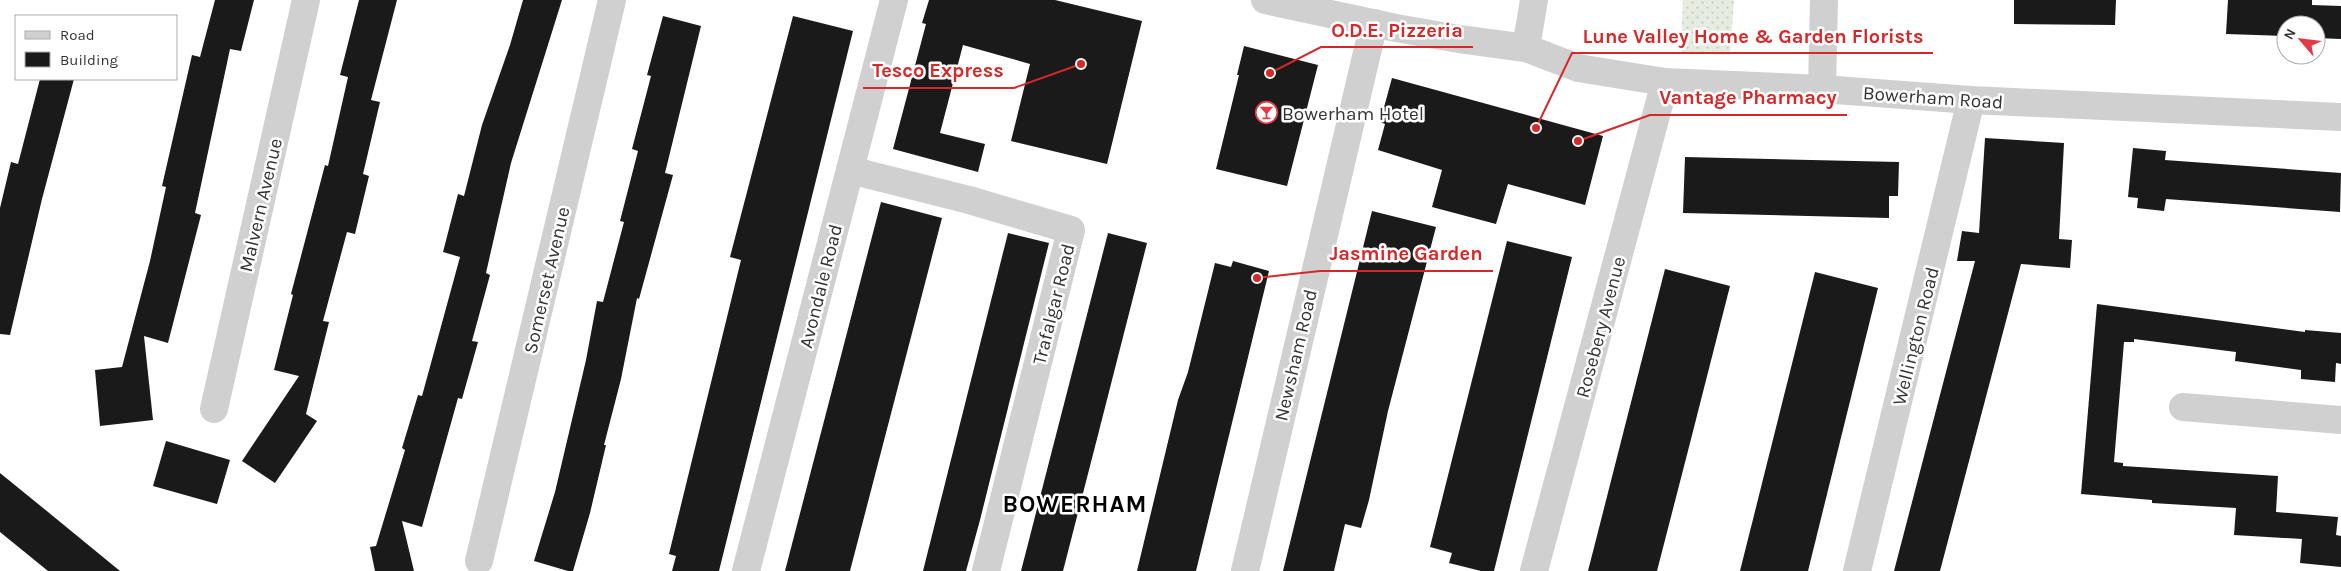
<svg xmlns="http://www.w3.org/2000/svg" width="2341" height="571" viewBox="0 0 2341 571" font-family="Karla,sans-serif">
<style>
.garden{fill:url(#garden-dots)}
.building{fill:#1a1a1a}
.lines{fill:none;stroke-linecap:round;stroke-linejoin:round}
.minor{stroke:#d0d0d0;stroke-width:28}
.tertiary{stroke:#d0d0d0;stroke-width:28}
.labels{text-anchor:middle;stroke-width:5;stroke-linejoin:round;paint-order:stroke}
.street-label{font-size:19px;fill:#333;stroke:#fff}
.poi-label{font-size:19px;fill:#333;stroke:#fff;text-anchor:start}
.district-label{font-size:24px;font-weight:bold;letter-spacing:1px;fill:#000;stroke:#fff}
.leader{fill:none;stroke:#d62828;stroke-width:2}
.callout-dot{fill:#d62828;stroke:#fff;stroke-width:2}
.callout-label{font-size:20px;text-anchor:middle;font-weight:bold;fill:#d62828;stroke:#fff;stroke-width:5;stroke-linejoin:round;paint-order:stroke}
</style>
<defs>
<pattern id="garden-dots" width="8" height="8" patternUnits="userSpaceOnUse" patternTransform="scale(1.25)"><rect width="8" height="8" fill="#e6ecdf"/><path d="M2 2h.1M6 6h.1" fill="none" stroke="#c6cbc0" stroke-width="1.8" stroke-linecap="round"/></pattern>
</defs>
<rect width="100%" height="100%" fill="#fff"/>
<path class="garden" d="M 1683,0 L 1734,0 L 1730,55 L 1681,52 Z"/>
<g class="building">
<path d="M 215,0 L 254,0 L 241,51 L 230,49 L 195,213 L 201,215 L 168,343 L 144,336 L 153,420 L 100,426 L 95,370 L 122,367 L 150,261 L 166,187 L 162,186 L 192,55 L 200,57 Z"/>
<path d="M 359,0 L 397,0 L 371,100 L 380,102 L 363,174 L 369,176 L 355,234 L 347,232 L 323,321 L 329,322 L 306,414 L 317,421 L 275,483 L 242,461 L 299,376 L 274,370 L 293,295 L 291,294 L 325,165 L 328,166 L 348,77 L 340,75 Z"/>
<path d="M 523,0 L 562,0 L 511,163 L 486,273 L 490,275 L 472,341 L 478,342 L 462,399 L 458,398 L 422,527 L 402,521 L 414,571 L 375,571 L 370,547 L 376,546 L 405,450 L 402,448 L 418,395 L 422,396 L 460,257 L 443,252 L 458,194 L 464,196 L 482,125 L 510,45 Z"/>
<path d="M 929,0 L 1055,0 L 1142,21 L 1107,164 L 1011,141 L 1030,64 L 963,45 L 940,133 L 985,144 L 978,172 L 893,149 L 926,24 L 922,23 Z"/>
<path d="M 2014,0 L 2116,0 L 2115,25 L 2014,24 Z"/>
<path d="M 2228,0 L 2312,0 L 2312,5 L 2341,6 L 2341,39 L 2316,38 L 2316,25 L 2286,25 L 2286,36 L 2226,34 Z"/>
<path d="M 663,16 L 701,26 L 665,173 L 673,175 L 639,299 L 637,298 L 621,379 L 604,445 L 606,445 L 590,513 L 573,571 L 568,571 L 534,561 L 555,492 L 586,360 L 597,301 L 603,302 L 624,222 L 620,221 L 638,151 L 632,149 L 651,76 L 647,75 Z"/>
<path d="M 793,16 L 853,31 L 719,571 L 672,571 L 676,556 L 669,554 L 741,260 L 730,257 Z"/>
<path d="M 1244,46 L 1318,65 L 1287,186 L 1216,169 L 1239,75 L 1237,75 Z"/>
<path d="M 1392,78 L 1603,136 L 1585,205 L 1508,184 L 1496,224 L 1432,207 L 1442,170 L 1378,150 L 1385,124 L 1380,122 Z"/>
<path d="M 40,79 L 74,79 L 42,199 L 10,335 L 0,334 L 0,208 L 11,162 L 18,164 Z"/>
<path d="M 1985,138 L 2064,143 L 2059,239 L 2072,240 L 2070,268 L 2021,264 L 1940,571 L 1894,571 L 1975,261 L 1957,261 L 1962,231 L 1979,233 Z"/>
<path d="M 2133,148 L 2166,151 L 2165,160 L 2341,173 L 2340,212 L 2166,199 L 2164,211 L 2137,208 L 2138,198 L 2128,197 Z"/>
<path d="M 1685,157 L 1899,162 L 1898,196 L 1889,196 L 1889,218 L 1683,213 Z"/>
<path d="M 881,202 L 942,218 L 850,571 L 785,571 Z"/>
<path d="M 1372,211 L 1436,227 L 1388,411 L 1369,500 L 1361,528 L 1345,524 L 1334,571 L 1283,571 Z"/>
<path d="M 1008,233 L 1049,243 L 980,520 L 966,571 L 923,571 Z"/>
<path d="M 1108,233 L 1147,243 L 1099,431 L 1063,571 L 1021,571 Z"/>
<path d="M 1507,241 L 1572,257 L 1494,571 L 1481,571 L 1449,563 L 1452,553 L 1430,547 Z"/>
<path d="M 1233,261 L 1269,271 L 1196,571 L 1137,571 L 1178,400 L 1188,372 L 1215,263 L 1231,267 Z"/>
<path d="M 1665,269 L 1730,286 L 1690,443 L 1657,571 L 1588,571 Z"/>
<path d="M 1815,272 L 1878,288 L 1808,571 L 1740,571 Z"/>
<path d="M 2097,304 L 2305,332 L 2305,330 L 2341,333 L 2341,364 L 2336,363 L 2335,382 L 2301,379 L 2301,370 L 2235,361 L 2236,352 L 2134,339 L 2134,342 L 2124,342 L 2114,462 L 2123,463 L 2123,466 L 2278,476 L 2276,512 L 2338,517 L 2336,535 L 2341,536 L 2341,567 L 2300,563 L 2302,539 L 2234,535 L 2236,508 L 2152,503 L 2152,500 L 2081,494 Z"/>
<path d="M 166,441 L 230,460 L 217,504 L 153,486 Z"/>
<path d="M 0,473 L 48,512 L 120,571 L 48,571 L 0,532 Z"/>
</g>
<g class="lines">
<g class="minor">
<path d="M 1822,89 L 1824,0"/>
<path d="M 850,170 L 969,200 L 1071,230 L 986,571"/>
<path d="M 2183,407 L 2341,420"/>
<path d="M 214,409 L 306,0"/>
<path d="M 479,561 L 612,0"/>
<path d="M 746,571 L 894,0"/>
<path d="M 1245,571 L 1374,23"/>
<path d="M 1534,571 L 1665,82"/>
<path d="M 1857,571 L 1971,100"/>
</g>
<g class="tertiary">
<path d="M 1265,0 L 1396,28 L 1459,39 L 1526,48 L 1578,68 L 1665,82 L 1822,89 L 1971,100 L 2341,117"/>
<path d="M 1526,48 L 1534,0"/>
</g>
</g>
<defs>
<symbol id="bar-ring" viewBox="-11 -11 22 22"><circle r="9.5" fill="#fff" stroke="#e63946" stroke-width="1.5"/><path d="M-6-5H6L.8 .8V4.5H3.5V6h-7V4.5H-.8V.8Z" fill="#e63946"/></symbol>
</defs>
<g fill-rule="evenodd">
<use href="#bar-ring" x="1254" y="100" width="25" height="25"/>
</g>
<g class="labels">
<g class="street-label">
<text transform="translate(1933 97) rotate(4)" y="7">Bowerham Road</text>
<text transform="translate(260 205) rotate(-77)" y="7">Malvern Avenue</text>
<text transform="translate(546 280) rotate(-77)" y="7">Somerset Avenue</text>
<text transform="translate(820 286) rotate(-76)" y="7">Avondale Road</text>
<text transform="translate(1053 304) rotate(-76)" y="7">Trafalgar Road</text>
<text transform="translate(1600 327) rotate(-75)" y="7">Rosebery Avenue</text>
<text transform="translate(1915 336) rotate(-76)" y="7">Wellington Road</text>
<text transform="translate(1295 355) rotate(-77)" y="7">Newsham Road</text>
</g>
<g class="poi-label">
<text x="1282" y="120">Bowerham Hotel</text>
</g>
<g class="district-label">
<text x="1075" y="512">BOWERHAM</text>
</g>
</g>
<path class="leader" d="M1270 73L1321 47H1473M1536 128L1572 53H1933M1081 64L1014 88H863M1578 141L1650 115H1847M1257 278L1320 271H1493"/>
<g class="callout-dot">
<circle cx="1270" cy="73" r="5"/>
<circle cx="1536" cy="128" r="5"/>
<circle cx="1081" cy="64" r="5"/>
<circle cx="1578" cy="141" r="5"/>
<circle cx="1257" cy="278" r="5"/>
</g>
<g class="callout-label">
<text x="1397" y="37">O.D.E. Pizzeria</text>
<text x="1753" y="43">Lune Valley Home &amp; Garden Florists</text>
<text x="938" y="77">Tesco Express</text>
<text x="1748" y="104">Vantage Pharmacy</text>
<text x="1406" y="260">Jasmine Garden</text>
</g>
<rect x="15" y="15" width="162" height="65" fill="#ffffff" stroke="#adadad"/>
<rect x="25" y="31" width="25" height="8" fill="#d0d0d0" stroke="#adadad"/>
<text x="60" y="40" font-size="15" fill="#333333">Road</text>
<rect x="25" y="52" width="25" height="15" fill="#1a1a1a" stroke="#adadad"/>
<text x="60" y="65" font-size="15" fill="#333333">Building</text>
<g transform="translate(2301 40) rotate(298)"><circle r="24" fill="#ffffff" stroke="#adadad"/>
<path d="M0-4L9 19L0 12L-9 19Z" fill="#e63946"/>
<text y="-8" font-size="14" font-weight="bold" text-anchor="middle" fill="#333333">N</text>
</g>
</svg>
